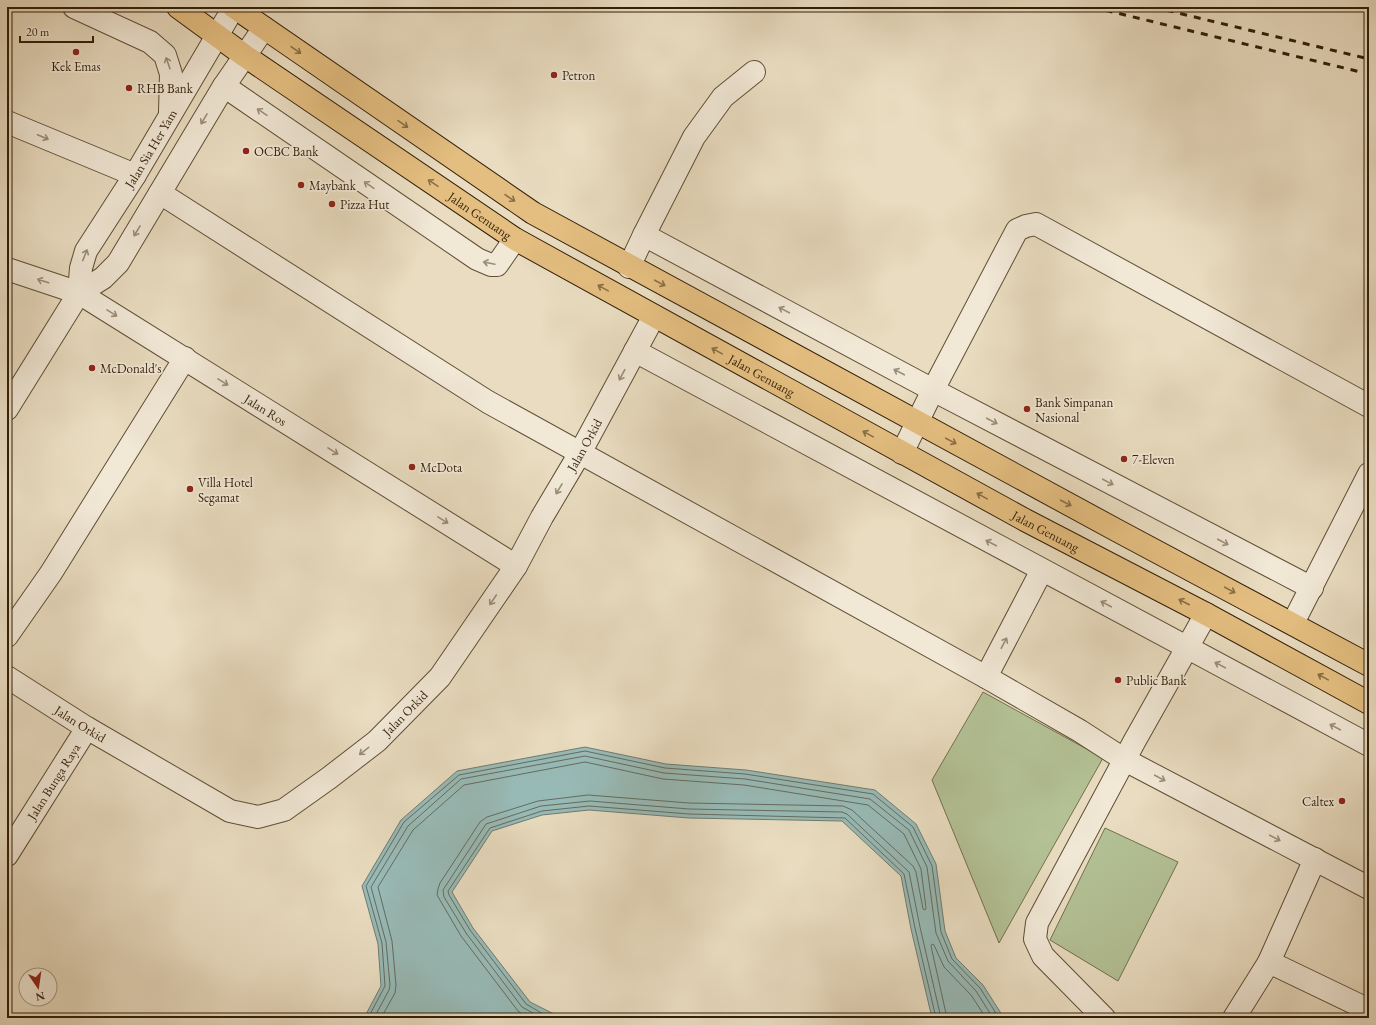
<svg xmlns="http://www.w3.org/2000/svg" width="1376" height="1025" viewBox="0 0 1376 1025" font-family="'EB Garamond',serif">
<style>
.green{fill:#b3c195;stroke:#72704e}
.water{fill:#98bab6;stroke:#6f7c70}
.lines{fill:none;stroke-linecap:round;stroke-linejoin:round}
.shore{stroke:#646c5f;stroke-width:1}
.minor-casing{stroke:#5f4e36;stroke-width:24}
.highway-casing{stroke:#311e08;stroke-width:24}
.minor{stroke:#f1e8d6;stroke-width:22}
.highway{stroke:#e4be80;stroke-width:22}
.rail{stroke:#311e08;stroke-width:3;stroke-dasharray:7 7;stroke-linecap:butt}
.oneway{stroke:#8a6e44}
.oneway2{stroke:#9b8d79}
.poi-dot{fill:#8f2418;stroke:#f1e8d6;stroke-width:1.5}
.labels{text-anchor:middle;stroke-width:3.5;stroke-linejoin:round;paint-order:stroke}
.poi-label{font-size:13px;fill:#311e08;stroke:#f1e8d6;text-anchor:start}
.street-label{font-size:13px;fill:#311e08;stroke:#f1e8d6}
</style>
<rect width="100%" height="100%" fill="#e9dcc0"/>
<filter id="stains"><feTurbulence type="fractalNoise" baseFrequency=".005" numOctaves="4"/><feColorMatrix values="0 0 0 0 .2 0 0 0 0 .09 0 0 0 0 .02 0 0 0 .5 -.17"/></filter>
<radialGradient id="worn" r=".72"><stop offset=".6" stop-color="#630" stop-opacity="0"/><stop offset="1" stop-color="#630" stop-opacity=".3"/></radialGradient>
<g class="green">
<path d="M 983,692 L 1103,758 L 999,943 L 932,780 Z"/>
<path d="M 1105,828 L 1178,862 L 1118,981 L 1050,940 Z"/>
</g>
<path class="water" d="M 585,747 L 666,764 L 746,770 L 875,790 L 916,824 L 936,864 L 945,931 L 956,958 L 983,985 L 1004,1018 L 932,1018 L 911,929 L 901,876 L 842,821 L 689,818 L 589,810 L 542,815 L 492,831 L 452,892 L 473,928 L 530,1002 L 554,1014 L 554,1018 L 364,1018 L 381,986 L 378,944 L 362,886 L 401,820 L 457,771 Z"/>
<g class="lines">
<g class="shore">
<path d="M 368,1018 L 385,986 L 382,943 L 366,886 L 404,822 L 459,775 L 585,751 L 665,768 L 745,774 L 873,794 L 913,827 L 932,866 L 941,932 L 952,959 L 980,988 L 999,1018"/>
<path d="M 374,1018 L 389,990 L 390,985 L 386,942 L 371,887 L 408,826 L 461,779 L 585,756 L 664,773 L 745,779 L 870,799 L 909,830 L 927,867 L 936,933 L 948,961 L 976,991 L 993,1018"/>
<path d="M 381,1018 L 395,993 L 396,985 L 392,941 L 378,887 L 413,830 L 464,785 L 585,762 L 663,779 L 744,785 L 868,805 L 904,834 L 921,869 L 926,908 L 925,910 L 923,909 L 916,872 L 913,866 L 852,810 L 843,806 L 689,803 L 588,795 L 538,801 L 487,817 L 480,822 L 440,883 L 438,889 L 437,895 L 461,936 L 518,1011 L 528,1018"/>
<path d="M 542,1018 L 522,1007 L 466,933 L 444,897 L 443,890 L 486,824 L 541,806 L 590,801 L 689,809 L 842,812 L 847,814 L 909,872 L 920,927 L 941,1018"/>
<path d="M 550,1018 L 526,1004 L 470,930 L 449,895 L 448,891 L 490,828 L 542,811 L 589,806 L 689,814 L 845,818 L 904,874 L 915,928 L 936,1018"/>
<path d="M 947,1018 L 931,946 L 932,944 L 934,945 L 944,967 L 971,995 L 986,1018"/>
</g>
<defs>
<g id="minor">
<path d="M 74,7 L 150,42 L 165,55 L 171,74 L 170,112"/>
<path d="M 224,86 L 477,259 L 491,265 L 497,265 L 515,239"/>
<path d="M 7,122 L 135,175"/>
<path d="M 160,193 L 488,402 L 986,677 L 1080,731 L 1125,760 L 1369,888"/>
<path d="M 644,235 L 694,137 L 723,97 L 754,72"/>
<path d="M 629,267 L 644,235 L 933,390 L 1312,588"/>
<path id="s1" d="M 7,269 L 79,293 L 516,566"/>
<path id="s2" d="M 79,293 L 81,268 L 86,251 L 135,175 L 234,7"/>
<path d="M 635,351 L 1369,745"/>
<path d="M 7,409 L 79,293 L 103,278 L 118,263 L 224,86 L 264,28"/>
<path d="M 902,453 L 933,390 L 1017,230 L 1026,226 L 1036,224 L 1369,406"/>
<path d="M 1293,623 L 1369,474"/>
<path d="M 7,636 L 51,573 L 185,358"/>
<path id="s3" d="M 7,677 L 87,728 L 230,811 L 258,817 L 284,810 L 329,778 L 377,741 L 440,677 L 516,566 L 542,517 L 580,453 L 654,316"/>
<path d="M 986,677 L 1042,570"/>
<path id="s4" d="M 7,855 L 87,728"/>
<path d="M 1269,962 L 1369,1010"/>
<path d="M 1104,1018 L 1043,956 L 1035,939 L 1037,923 L 1134,742 L 1206,614"/>
<path d="M 1234,1018 L 1269,962 L 1315,859"/>
</g>
<g id="highway">
<path id="s5" d="M 178,7 L 245,56 L 515,239 L 1025,520 L 1206,614 L 1369,703"/>
<path d="M 234,7 L 533,213 L 1118,531 L 1369,665"/>
</g>
</defs>
<use href="#minor" class="minor-casing"/>
<use href="#highway" class="highway-casing"/>
<use href="#minor" class="minor"/>
<use href="#highway" class="highway"/>
<g class="rail">
<path d="M 1092,7 L 1369,74"/>
<path d="M 1153,7 L 1369,59"/>
</g>
</g>
<defs><path id="oneway-shaft" d="M-6 0H5M1.5-3L5.5 0L1.5 3" fill="none" stroke-width="1.6" stroke-linecap="round" stroke-linejoin="round"/></defs>
<g class="oneway">
<use href="#oneway-shaft" transform="translate(296 50) rotate(35)"/>
<use href="#oneway-shaft" transform="translate(403 124) rotate(35)"/>
<use href="#oneway-shaft" transform="translate(433 183) rotate(-146)"/>
<use href="#oneway-shaft" transform="translate(510 198) rotate(34)"/>
<use href="#oneway-shaft" transform="translate(660 283) rotate(28)"/>
<use href="#oneway-shaft" transform="translate(603 288) rotate(-151)"/>
<use href="#oneway-shaft" transform="translate(717 351) rotate(-151)"/>
<use href="#oneway-shaft" transform="translate(868 434) rotate(-151)"/>
<use href="#oneway-shaft" transform="translate(951 441) rotate(28)"/>
<use href="#oneway-shaft" transform="translate(982 496) rotate(-151)"/>
<use href="#oneway-shaft" transform="translate(1066 503) rotate(28)"/>
<use href="#oneway-shaft" transform="translate(1230 590) rotate(28)"/>
<use href="#oneway-shaft" transform="translate(1184 602) rotate(-153)"/>
<use href="#oneway-shaft" transform="translate(1323 677) rotate(-151)"/>
</g>
<g class="oneway2">
<use href="#oneway-shaft" transform="translate(168 63) rotate(-109)"/>
<use href="#oneway-shaft" transform="translate(262 112) rotate(-146)"/>
<use href="#oneway-shaft" transform="translate(204 119) rotate(121)"/>
<use href="#oneway-shaft" transform="translate(43 137) rotate(23)"/>
<use href="#oneway-shaft" transform="translate(369 185) rotate(-146)"/>
<use href="#oneway-shaft" transform="translate(137 231) rotate(121)"/>
<use href="#oneway-shaft" transform="translate(85 255) rotate(-68)"/>
<use href="#oneway-shaft" transform="translate(489 263) rotate(-168)"/>
<use href="#oneway-shaft" transform="translate(43 281) rotate(-162)"/>
<use href="#oneway-shaft" transform="translate(784 310) rotate(-152)"/>
<use href="#oneway-shaft" transform="translate(112 313) rotate(32)"/>
<use href="#oneway-shaft" transform="translate(899 372) rotate(-152)"/>
<use href="#oneway-shaft" transform="translate(622 375) rotate(118)"/>
<use href="#oneway-shaft" transform="translate(223 382) rotate(32)"/>
<use href="#oneway-shaft" transform="translate(992 421) rotate(28)"/>
<use href="#oneway-shaft" transform="translate(333 451) rotate(32)"/>
<use href="#oneway-shaft" transform="translate(1108 482) rotate(28)"/>
<use href="#oneway-shaft" transform="translate(559 489) rotate(121)"/>
<use href="#oneway-shaft" transform="translate(443 520) rotate(32)"/>
<use href="#oneway-shaft" transform="translate(1223 542) rotate(28)"/>
<use href="#oneway-shaft" transform="translate(991 543) rotate(-152)"/>
<use href="#oneway-shaft" transform="translate(493 600) rotate(124)"/>
<use href="#oneway-shaft" transform="translate(1106 604) rotate(-152)"/>
<use href="#oneway-shaft" transform="translate(1004 643) rotate(-62)"/>
<use href="#oneway-shaft" transform="translate(1220 665) rotate(-152)"/>
<use href="#oneway-shaft" transform="translate(1335 727) rotate(-152)"/>
<use href="#oneway-shaft" transform="translate(364 751) rotate(142)"/>
<use href="#oneway-shaft" transform="translate(1160 778) rotate(28)"/>
<use href="#oneway-shaft" transform="translate(1275 838) rotate(28)"/>
</g>
<g class="poi-dot">
<circle cx="76" cy="52" r="4"/>
<circle cx="554" cy="75" r="4"/>
<circle cx="129" cy="88" r="4"/>
<circle cx="246" cy="151" r="4"/>
<circle cx="301" cy="185" r="4"/>
<circle cx="332" cy="204" r="4"/>
<circle cx="92" cy="368" r="4"/>
<circle cx="1027" cy="409" r="4"/>
<circle cx="1124" cy="459" r="4"/>
<circle cx="412" cy="467" r="4"/>
<circle cx="190" cy="489" r="4"/>
<circle cx="1118" cy="680" r="4"/>
<circle cx="1342" cy="801" r="4"/>
</g>
<g class="labels">
<g class="poi-label">
<text x="76" y="71" text-anchor="middle">Kek Emas</text>
<text x="562" y="80">Petron</text>
<text x="137" y="93">RHB Bank</text>
<text x="254" y="156">OCBC Bank</text>
<text x="309" y="190">Maybank</text>
<text x="340" y="209">Pizza Hut</text>
<text x="100" y="373">McDonald's</text>
<text x="1035" y="407">Bank Simpanan<tspan x="1035" dy="15">Nasional</tspan></text>
<text x="1132" y="464">7-Eleven</text>
<text x="420" y="472">McDota</text>
<text x="198" y="487">Villa Hotel<tspan x="198" dy="15">Segamat</tspan></text>
<text x="1126" y="685">Public Bank</text>
<text x="1334" y="806" text-anchor="end">Caltex</text>
</g>
<g class="street-label">
<text dy="5" stroke="none"><textPath href="#s2" startOffset="164">Jalan Sia Her Yam</textPath></text>
<text dy="5" stroke="none"><textPath href="#s5" startOffset="367">Jalan Genuang</textPath></text>
<text dy="5" stroke="none"><textPath href="#s5" startOffset="691">Jalan Genuang</textPath></text>
<text dy="5" stroke="none"><textPath href="#s1" startOffset="296">Jalan Ros</textPath></text>
<text dy="5" stroke="none"><textPath href="#s3" startOffset="795">Jalan Orkid</textPath></text>
<text dy="5" stroke="none"><textPath href="#s5" startOffset="1015">Jalan Genuang</textPath></text>
<text dy="5" stroke="none"><textPath href="#s3" startOffset="471">Jalan Orkid</textPath></text>
<text dy="5" stroke="none"><textPath href="#s3" startOffset="87">Jalan Orkid</textPath></text>
<text dy="5" stroke="none"><textPath href="#s4" startOffset="87">Jalan Bunga Raya</textPath></text>
</g>
</g>
<rect width="1376" height="1025" fill="none" stroke="#e9dcc0" stroke-width="24"/>
<rect x="8" y="8" width="1360" height="1009" fill="none" stroke="#311e08" stroke-width="2"/>
<rect x="12" y="12" width="1352" height="1001" fill="none" stroke="#311e08"/>
<g transform="translate(38 987) rotate(167)"><circle r="19" fill="#f1e8d6" stroke="#a49784"/>
<path d="M0-3L7 15L0 10L-7 15Z" fill="#8f2418"/>
<text y="-6" font-size="11" font-weight="bold" text-anchor="middle" fill="#311e08">N</text>
</g>
<path d="M20 36v6h73v-6" fill="none" stroke="#311e08" stroke-width="2"/>
<text x="26" y="36" font-size="12" fill="#311e08" stroke="#f1e8d6" stroke-width="3" paint-order="stroke">20 m</text>
<rect width="100%" height="100%" filter="url(#stains)"/>
<rect width="100%" height="100%" fill="url(#worn)"/>
</svg>
